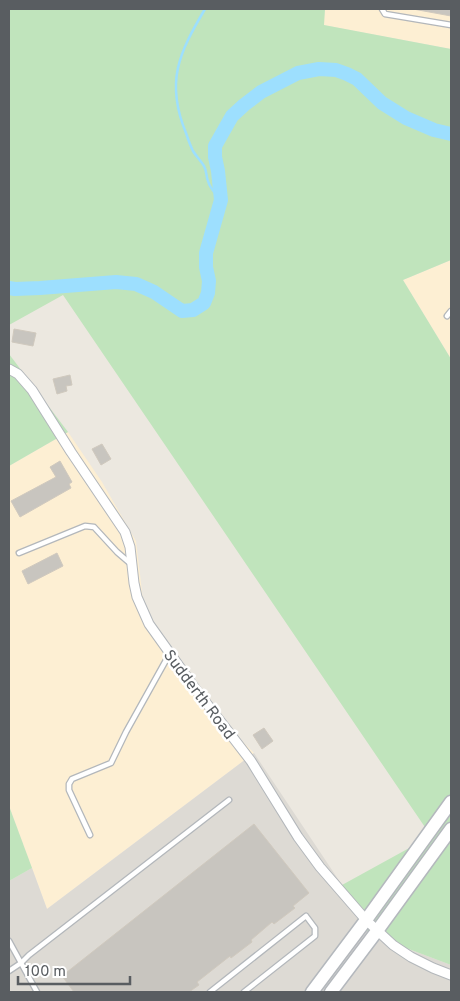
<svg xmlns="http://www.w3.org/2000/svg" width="460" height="1001" viewBox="0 0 460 1001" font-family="Overpass,sans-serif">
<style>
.commercial{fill:#fdefd3}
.industrial{fill:#dddad4}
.green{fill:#c0e4bc}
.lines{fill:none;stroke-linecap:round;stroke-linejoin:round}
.stream{stroke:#9ddffe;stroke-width:2.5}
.river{stroke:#9ddffe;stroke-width:14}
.building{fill:#c8c5bf;stroke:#d0c9be}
.lane-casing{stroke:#b3b7bb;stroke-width:7}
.street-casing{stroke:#b3b7bb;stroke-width:11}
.secondary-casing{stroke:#b4b8bd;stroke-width:15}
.lane{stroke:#fff;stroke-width:4.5}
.street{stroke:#fff;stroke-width:9}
.secondary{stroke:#fff;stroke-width:12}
.labels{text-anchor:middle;stroke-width:5;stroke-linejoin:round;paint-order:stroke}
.street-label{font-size:16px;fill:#595d61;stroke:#fff}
</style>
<rect width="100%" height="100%" fill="#ece8e0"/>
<g class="commercial">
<path d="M 325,9 L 451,9 L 451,49 L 323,25 Z"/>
<path d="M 451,260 L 451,359 L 403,280 Z"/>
<path d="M 68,432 L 102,482 L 136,541 L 146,625 L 214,713 L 254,753 L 47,909 L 9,806 L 9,466 Z"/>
</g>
<path class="industrial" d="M 254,753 L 342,885 L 369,934 L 451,965 L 451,992 L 9,992 L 9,881 L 32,868 L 47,909 Z"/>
<g class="green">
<path d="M 9,9 L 325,9 L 324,25 L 451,49 L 451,260 L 403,280 L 451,359 L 451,965 L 369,934 L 342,885 L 431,836 L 63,295 L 9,325 Z"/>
<path d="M 9,354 L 68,432 L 9,466 Z"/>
<path d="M 9,806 L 32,868 L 9,881 Z"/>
</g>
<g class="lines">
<path class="stream" d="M 205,9 C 179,53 165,82 186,133 C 188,139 190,145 193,151 C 196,156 201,161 204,166 C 207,171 206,177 208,181 C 210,189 216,194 221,200"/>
<path class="river" d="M 9,288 L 15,289 L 40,288 L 116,282 L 136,284 L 154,292 L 182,311 L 193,310 L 204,303 L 208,293 L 209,281 L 206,267 L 206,253 L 221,200 L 218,171 L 215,157 L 215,146 L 232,116 L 244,105 L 261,92 L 298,73 L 319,69 L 336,70 L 347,74 L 357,79 L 382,103 L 406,118 L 434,130 L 451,134"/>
</g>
<g class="building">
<path d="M 413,9 L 451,9 L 451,16 Z"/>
<path d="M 14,329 L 36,333 L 33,346 L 12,342 Z"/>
<path d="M 70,375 L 72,385 L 66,386 L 67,391 L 57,394 L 53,379 Z"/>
<path d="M 102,444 L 111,459 L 101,465 L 92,449 Z"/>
<path d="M 60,461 L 72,482 L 69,484 L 71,488 L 20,517 L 11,501 L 56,477 L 50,467 Z"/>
<path d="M 57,553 L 63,566 L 28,584 L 22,571 Z"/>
<path d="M 264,728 L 273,741 L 262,749 L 253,735 Z"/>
<path d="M 254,824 L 309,893 L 293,906 L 295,908 L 274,924 L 272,922 L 251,940 L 252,942 L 231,958 L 230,956 L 197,982 L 199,985 L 189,992 L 74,992 L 62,976 Z"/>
</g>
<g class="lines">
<defs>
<g id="lane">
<path d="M 382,9 L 385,14 L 451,25"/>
<path d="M 447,316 L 451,311"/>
<path d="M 19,553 L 85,526 L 94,527 L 117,552 L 131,564"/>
<path d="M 90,835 L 69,790 L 69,784 L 72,779 L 111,763 L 126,732 L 170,653"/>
<path d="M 9,941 L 37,992"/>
<path d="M 9,971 L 21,963 L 29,955 L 229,800"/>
<path d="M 210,992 L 306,916 L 315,928 L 315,936 L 244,992"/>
</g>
<path id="street" d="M 9,369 L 18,374 L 32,390 L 71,452 L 125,532 L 130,547 L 134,583 L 137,597 L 149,624 L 194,687 L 251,761 L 298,837 L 320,867 L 366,920 L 393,945 L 411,957 L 433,968 L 451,975"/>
<g id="secondary">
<path d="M 312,992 L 366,920 L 451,802"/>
<path d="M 331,992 L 377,931 L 451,829"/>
</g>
</defs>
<use href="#lane" class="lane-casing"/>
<use href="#street" class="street-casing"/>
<use href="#secondary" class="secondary-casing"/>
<use href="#lane" class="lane"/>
<use href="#street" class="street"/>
<use href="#secondary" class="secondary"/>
</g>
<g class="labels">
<g class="street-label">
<text transform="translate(200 694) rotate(53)" y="6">Sudderth Road</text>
</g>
</g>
<rect width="460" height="1001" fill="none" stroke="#595d61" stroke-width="20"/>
<path d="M18 976v8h112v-8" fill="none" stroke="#595d61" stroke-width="2.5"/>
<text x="25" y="976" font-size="15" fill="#595d61" stroke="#ffffff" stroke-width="4" paint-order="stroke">100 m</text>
</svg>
